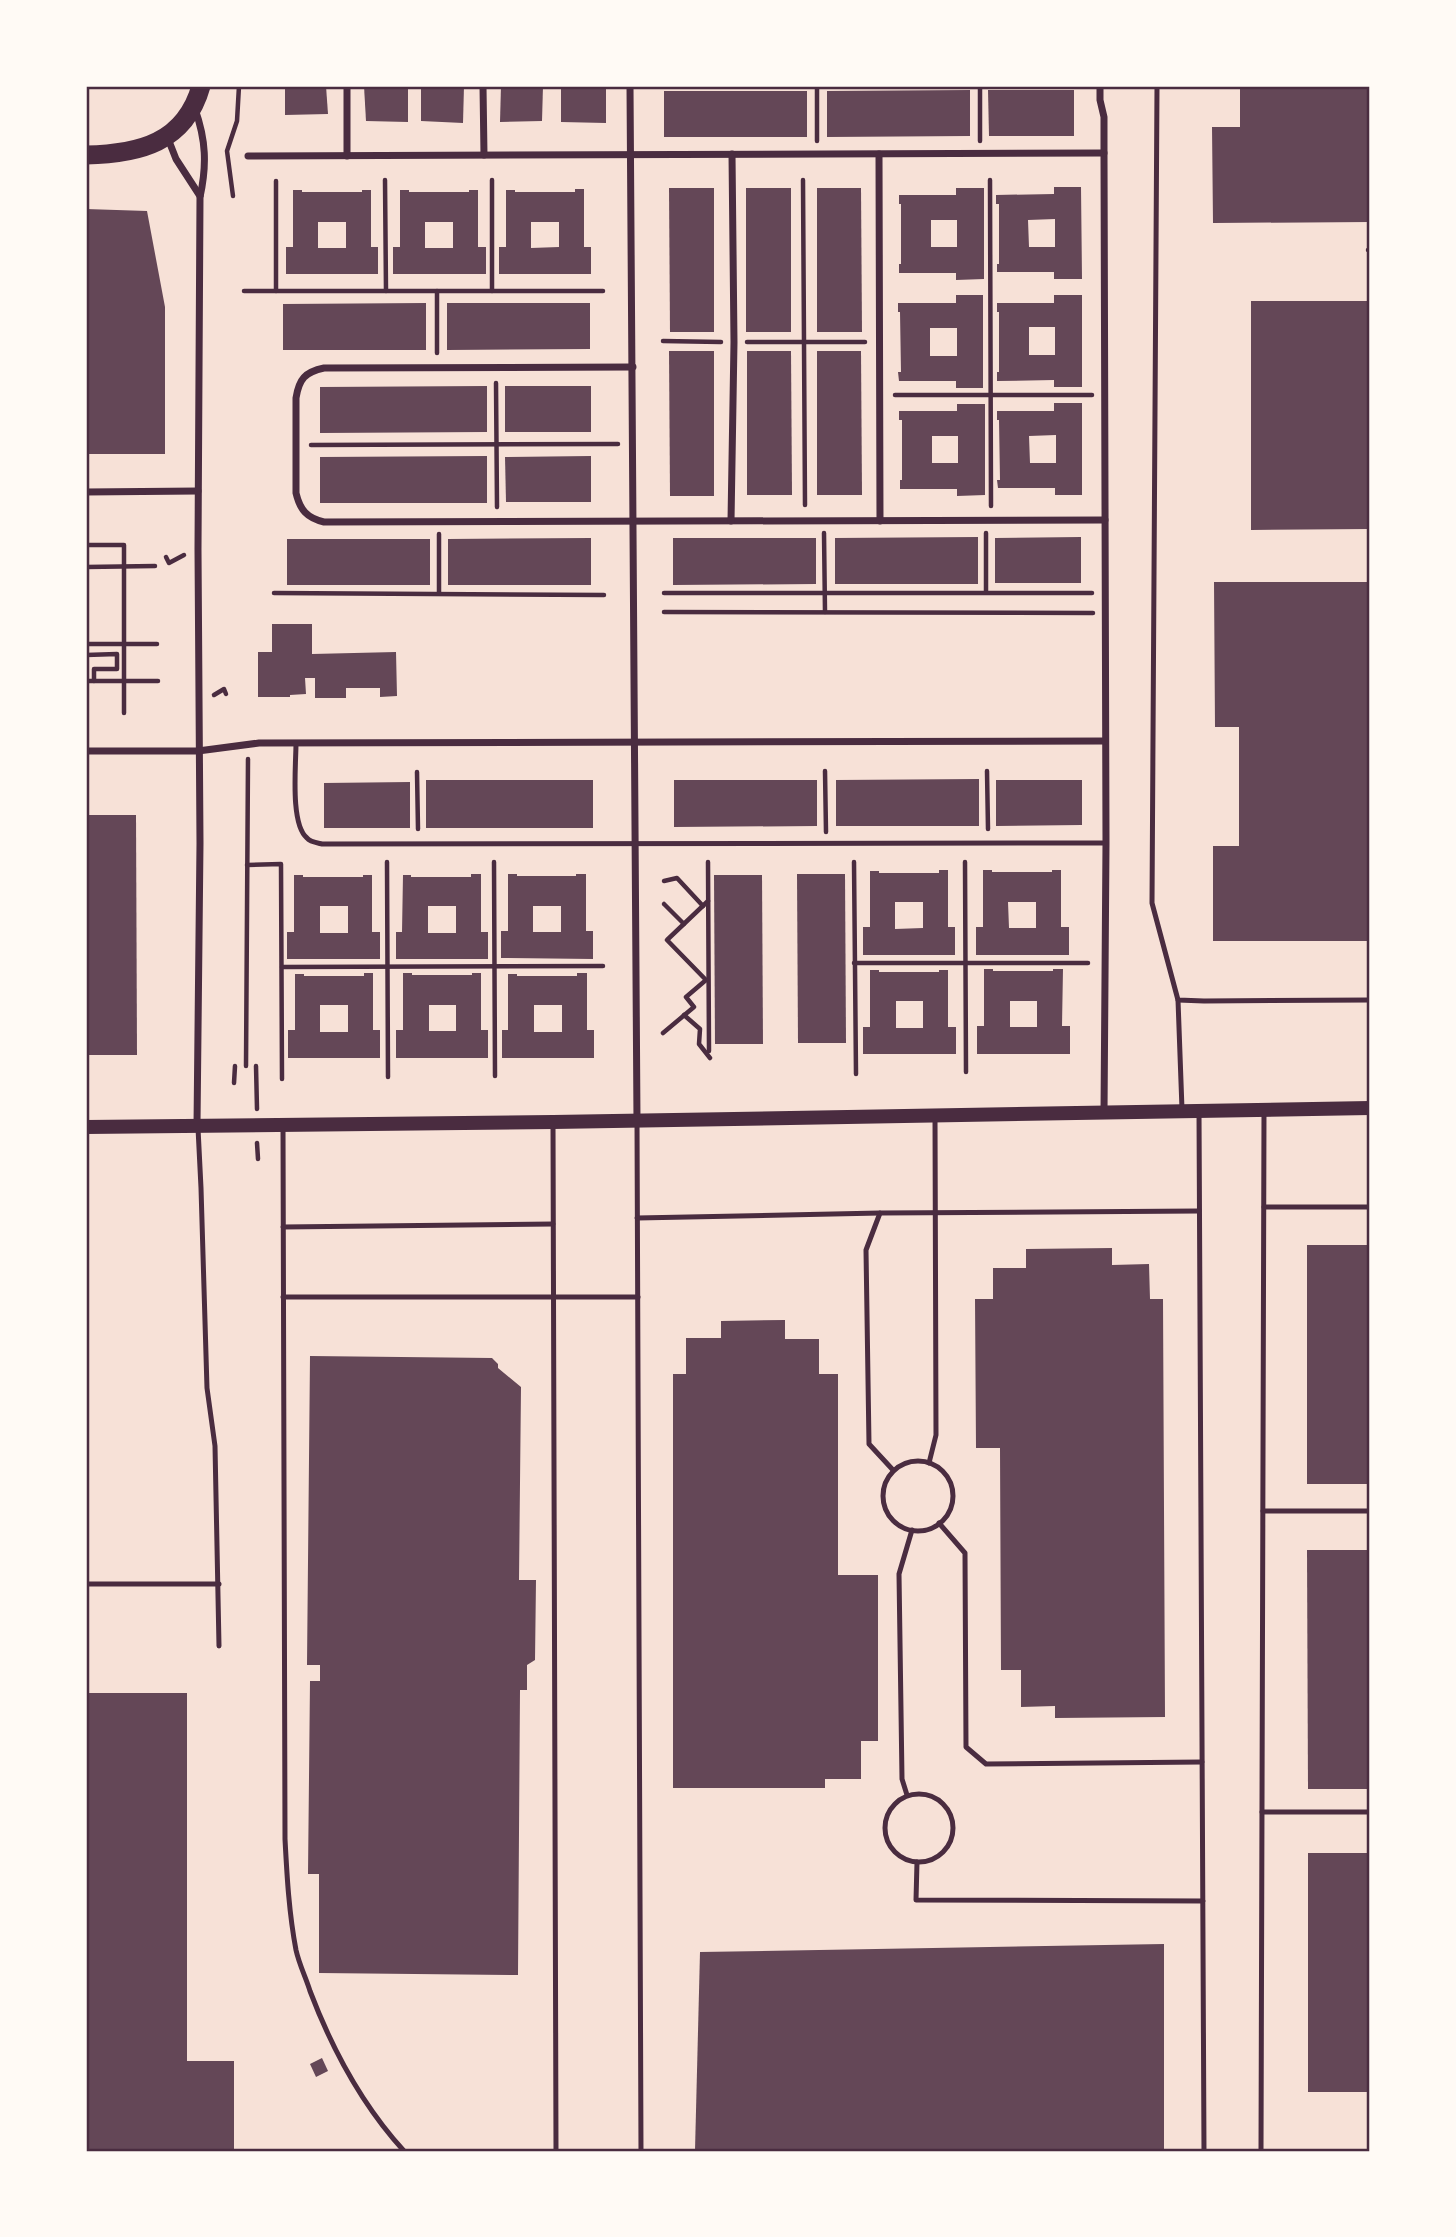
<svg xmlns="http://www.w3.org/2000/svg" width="1456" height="2237" viewBox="0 0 1456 2237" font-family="'Open Sans',sans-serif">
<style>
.building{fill:#644757;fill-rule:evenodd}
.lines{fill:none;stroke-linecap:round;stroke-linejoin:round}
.path{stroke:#4a2c40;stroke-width:4.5}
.service{stroke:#4a2c40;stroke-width:5}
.minor{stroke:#4a2c40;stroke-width:7}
.secondary{stroke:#4a2c40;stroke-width:14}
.trunk{stroke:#4a2c40;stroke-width:19}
.neatline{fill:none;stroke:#4a2c40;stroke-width:2.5}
</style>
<rect width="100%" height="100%" fill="#f7e1d7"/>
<g class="building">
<path d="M 285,86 L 326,86 L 328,114 L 285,115 Z"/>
<path d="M 364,86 L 408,86 L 408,122 L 366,121 Z"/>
<path d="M 421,86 L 464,86 L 463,123 L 421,121 Z"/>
<path d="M 501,86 L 543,86 L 542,121 L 500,122 Z"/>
<path d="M 561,86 L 606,86 L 606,123 L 561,122 Z"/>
<path d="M 1240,86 L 1370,86 L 1370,222 L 1213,223 L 1212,127 L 1240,127 Z"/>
<path d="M 970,90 L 970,136 L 827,137 L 827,91 Z"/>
<path d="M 988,90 L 1074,90 L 1074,136 L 989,136 Z"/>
<rect x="664" y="91" width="143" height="46"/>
<path d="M 1054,187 L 1081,187 L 1082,279 L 1054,279 L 1054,272 L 997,272 L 997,264 L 999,264 L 999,204 L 996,204 L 996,195 L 1054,194 ZM 1055,219 L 1055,247 L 1029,247 L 1028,220 Z"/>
<path d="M 669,188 L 714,188 L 714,332 L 670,332 Z"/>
<rect x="746" y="188" width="45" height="144"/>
<path d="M 817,188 L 861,188 L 862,332 L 817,332 Z"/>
<path d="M 956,188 L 984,188 L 984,279 L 956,280 L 956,273 L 899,273 L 899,264 L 901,264 L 901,204 L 899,204 L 899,195 L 956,195 ZM 931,220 L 957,220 L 957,247 L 931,247 Z"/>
<path d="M 575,189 L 584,189 L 584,247 L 591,247 L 591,274 L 499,274 L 499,247 L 506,247 L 506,190 L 515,190 L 515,192 L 575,192 ZM 531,222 L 559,222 L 559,247 L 531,248 Z"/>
<path d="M 293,190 L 302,190 L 302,192 L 362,192 L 362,190 L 371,190 L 371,247 L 378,247 L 378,274 L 286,274 L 286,247 L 293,247 ZM 318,222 L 346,222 L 346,248 L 318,248 Z"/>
<path d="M 400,190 L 409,190 L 409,192 L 469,192 L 469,190 L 478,190 L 478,247 L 486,247 L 486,274 L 393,274 L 393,247 L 400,247 ZM 425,222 L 453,222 L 453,248 L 425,248 Z"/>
<path d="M 86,209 L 147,211 L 165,307 L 165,454 L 86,454 Z"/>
<path d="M 956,295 L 983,295 L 983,388 L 956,388 L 956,381 L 899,381 L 898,372 L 901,372 L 900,312 L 898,312 L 898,303 L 956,303 ZM 930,328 L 957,328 L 957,356 L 930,356 Z"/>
<path d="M 1054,295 L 1082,295 L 1082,387 L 1054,387 L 1054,380 L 997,381 L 997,372 L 999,372 L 999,312 L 997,312 L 997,303 L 1054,303 ZM 1029,327 L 1055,327 L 1055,355 L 1029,355 Z"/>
<path d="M 1251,301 L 1370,301 L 1370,529 L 1251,530 Z"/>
<path d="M 426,303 L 426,350 L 283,350 L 283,304 Z"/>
<path d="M 447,303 L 590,303 L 590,349 L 447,350 Z"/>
<path d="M 669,351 L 714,351 L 714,496 L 670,496 Z"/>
<path d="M 747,351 L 791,351 L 792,495 L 747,495 Z"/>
<path d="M 817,351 L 861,351 L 862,495 L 817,495 Z"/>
<path d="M 487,386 L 487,432 L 320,433 L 320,387 Z"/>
<rect x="505" y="386" width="86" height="46"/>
<path d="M 1054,403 L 1082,403 L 1082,495 L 1055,495 L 1055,488 L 998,488 L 997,480 L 1000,480 L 999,420 L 997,420 L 997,411 L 1054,411 ZM 1056,435 L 1056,463 L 1030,463 L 1029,436 Z"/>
<path d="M 957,404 L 985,404 L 985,495 L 957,496 L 957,489 L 900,489 L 900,480 L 902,480 L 902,420 L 899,420 L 899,411 L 957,411 ZM 932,436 L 958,436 L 958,463 L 932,463 Z"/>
<path d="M 487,456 L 487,503 L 320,503 L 320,457 Z"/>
<path d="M 591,456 L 591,502 L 506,502 L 505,457 Z"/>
<path d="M 978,537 L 978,584 L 835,584 L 835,538 Z"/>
<path d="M 1081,537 L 1081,583 L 995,583 L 995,538 Z"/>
<path d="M 591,538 L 591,585 L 448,585 L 448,539 Z"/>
<path d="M 673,538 L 816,538 L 816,584 L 673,585 Z"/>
<rect x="287" y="539" width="143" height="46"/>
<path d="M 1214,582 L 1370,582 L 1370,941 L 1213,941 L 1213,846 L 1239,846 L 1239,727 L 1215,727 Z"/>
<path d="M 272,624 L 312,624 L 312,654 L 396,652 L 397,696 L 380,697 L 380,688 L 346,688 L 346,698 L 315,698 L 315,678 L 305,678 L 306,694 L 290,695 L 290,697 L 258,697 L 258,652 L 272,652 Z"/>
<path d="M 979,779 L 979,826 L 836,826 L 836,780 Z"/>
<rect x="426" y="780" width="167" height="48"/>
<path d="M 674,780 L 817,780 L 817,826 L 674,827 Z"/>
<path d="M 996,780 L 1082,780 L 1082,825 L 996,826 Z"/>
<path d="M 410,782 L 410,828 L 324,828 L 324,783 Z"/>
<path d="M 86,815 L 136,815 L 137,1055 L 86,1055 Z"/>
<path d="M 939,870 L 948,870 L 948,927 L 955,927 L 955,955 L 863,955 L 863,927 L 870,927 L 870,871 L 879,871 L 879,873 L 939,873 ZM 895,902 L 923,902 L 923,928 L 895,929 Z"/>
<path d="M 983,870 L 992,870 L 992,872 L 1052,872 L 1052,870 L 1061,870 L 1061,927 L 1069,927 L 1069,955 L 976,955 L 976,927 L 983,927 ZM 1008,902 L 1036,902 L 1036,928 L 1009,928 Z"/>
<path d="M 471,874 L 481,874 L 481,932 L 488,932 L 488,959 L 396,959 L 396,932 L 402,932 L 403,875 L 411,875 L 411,877 L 471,877 ZM 428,906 L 456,906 L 456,933 L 428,933 Z"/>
<path d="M 508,874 L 517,874 L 517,876 L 576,876 L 576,874 L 586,874 L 586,931 L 593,931 L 593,959 L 501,958 L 501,931 L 508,931 ZM 533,906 L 561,906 L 561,932 L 533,932 Z"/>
<path d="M 797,874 L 845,874 L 846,1043 L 798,1043 Z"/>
<path d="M 294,875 L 303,875 L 303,877 L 363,877 L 363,875 L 372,875 L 372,932 L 380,932 L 380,959 L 287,959 L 287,932 L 294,932 ZM 320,906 L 348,906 L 348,933 L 320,933 Z"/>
<path d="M 714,875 L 762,875 L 763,1044 L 715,1044 Z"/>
<path d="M 984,969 L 993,969 L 993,971 L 1053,971 L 1053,969 L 1063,969 L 1062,1026 L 1070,1026 L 1070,1054 L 977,1054 L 977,1026 L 984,1026 ZM 1010,1001 L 1037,1001 L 1037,1027 L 1010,1027 Z"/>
<path d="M 870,970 L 879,970 L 879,972 L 939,972 L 939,970 L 948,970 L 948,1027 L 956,1027 L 956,1054 L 863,1054 L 863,1027 L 870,1027 ZM 896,1001 L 923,1001 L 923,1028 L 896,1028 Z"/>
<path d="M 364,973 L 373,973 L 373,1030 L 380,1030 L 380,1058 L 288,1058 L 288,1030 L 295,1030 L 295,974 L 304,974 L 304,976 L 364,976 ZM 320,1005 L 348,1005 L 348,1032 L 320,1032 Z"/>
<path d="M 403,973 L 412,973 L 412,975 L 472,975 L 472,973 L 481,973 L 481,1030 L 488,1030 L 488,1058 L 396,1058 L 396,1030 L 403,1030 ZM 429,1005 L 456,1005 L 456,1031 L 429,1031 Z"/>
<path d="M 577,973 L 587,973 L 587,1030 L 594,1030 L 594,1058 L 502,1058 L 502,1030 L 508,1030 L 508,974 L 517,974 L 517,976 L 577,976 ZM 534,1005 L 562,1005 L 562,1032 L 534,1032 Z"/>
<rect x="1307" y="1245" width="63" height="239"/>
<path d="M 1112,1248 L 1112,1265 L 1149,1264 L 1150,1299 L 1163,1299 L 1165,1717 L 1055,1718 L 1055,1706 L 1021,1707 L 1021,1670 L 1001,1670 L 1000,1448 L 976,1448 L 975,1299 L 993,1299 L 993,1268 L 1026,1268 L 1026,1249 Z"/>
<path d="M 785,1320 L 785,1339 L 819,1339 L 819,1374 L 838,1374 L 838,1575 L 878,1575 L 878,1741 L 861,1741 L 861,1779 L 825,1779 L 825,1788 L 673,1788 L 673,1374 L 686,1374 L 686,1338 L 721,1338 L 721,1321 Z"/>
<path d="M 310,1356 L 492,1358 L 498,1364 L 498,1368 L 521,1387 L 519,1580 L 536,1580 L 535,1660 L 527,1665 L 527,1690 L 520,1690 L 518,1975 L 319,1973 L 319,1874 L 308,1874 L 310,1681 L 320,1681 L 320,1665 L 307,1665 Z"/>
<path d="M 1307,1550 L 1370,1550 L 1370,1789 L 1308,1789 Z"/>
<path d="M 86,1693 L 187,1693 L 187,2061 L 234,2061 L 234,2151 L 86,2151 Z"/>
<rect x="1308" y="1853" width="62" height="239"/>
<path d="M 1164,1944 L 1164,2151 L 695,2151 L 700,1952 Z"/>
<path d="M 322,2058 L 328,2071 L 316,2077 L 310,2064 Z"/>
</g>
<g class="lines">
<g class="path">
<path d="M 817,86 L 817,141"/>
<path d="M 980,86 L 980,141"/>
<path d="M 385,180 L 386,291"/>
<path d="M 492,180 L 492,291"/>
<path d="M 803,180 L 805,505"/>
<path d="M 990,180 L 991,506"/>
<path d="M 276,181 L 276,291"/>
<path d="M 233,196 L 227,151 L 237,121 L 239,86"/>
<path d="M 1368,250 L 1370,250"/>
<path d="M 244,291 L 603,291"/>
<path d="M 437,291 L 437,353"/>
<path d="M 663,341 L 721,342"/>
<path d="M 747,342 L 865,342"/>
<path d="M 496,383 L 497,507"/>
<path d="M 895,395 L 1092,395"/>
<path d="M 311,445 L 618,444"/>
<path d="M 824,533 L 825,612"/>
<path d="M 986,533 L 986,592"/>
<path d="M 439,534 L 439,593"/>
<path d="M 86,545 L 124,545 L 124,713"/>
<path d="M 166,557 L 169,563 L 184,555"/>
<path d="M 86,567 L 155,566"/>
<path d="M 274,593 L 604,595"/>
<path d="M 664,593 L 1092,593"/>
<path d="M 664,612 L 1093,613"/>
<path d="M 86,644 L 157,644"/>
<path d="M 86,655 L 117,654 L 117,669 L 94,669 L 94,681"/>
<path d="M 86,681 L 158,681"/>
<path d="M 214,695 L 224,689 L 226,694"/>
<path d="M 825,771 L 826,832"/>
<path d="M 987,771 L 988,829"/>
<path d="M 417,772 L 418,829"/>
<path d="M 387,862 L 388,1077"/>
<path d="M 494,862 L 495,1076"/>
<path d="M 708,862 L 709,1051"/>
<path d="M 854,862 L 856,1074"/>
<path d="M 965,862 L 966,1072"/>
<path d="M 247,865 L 281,864 L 282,1079"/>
<path d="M 664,881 L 677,878 L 703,906"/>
<path d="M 664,904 L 684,924"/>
<path d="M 854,963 L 1088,963"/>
<path d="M 282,967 L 603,966"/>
<path d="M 684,1015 L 700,1029 L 699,1044 L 710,1058"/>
<path d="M 663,1033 L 694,1007 L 686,997 L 706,980 L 667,940 L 708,901"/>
<path d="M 246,1066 L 248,759"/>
<path d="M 256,1066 L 257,1109"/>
<path d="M 234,1083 L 235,1066"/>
<path d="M 257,1143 L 258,1159"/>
</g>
<g class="service">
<path d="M 1157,86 L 1152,903 L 1178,1000 L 1204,1001 L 1370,1000"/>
<path d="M 296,743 C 296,765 290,824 307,838 C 310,842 318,843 322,844 L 1106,843"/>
<path d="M 1178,1000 L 1182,1109"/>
<path d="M 1199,1112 L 1204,2151"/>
<path d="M 553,1122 L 556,2151"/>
<path d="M 637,1122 L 641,2151"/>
<path d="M 283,1127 L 285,1839 C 287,1877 289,1913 296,1950 C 299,1964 306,1978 310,1991 C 332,2049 362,2105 404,2151"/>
<path d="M 198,1128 L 201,1188 L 207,1388 L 215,1446 L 219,1646"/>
<path d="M 1264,1207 L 1370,1207"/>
<path d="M 880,1213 L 866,1250 L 869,1444 L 893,1470"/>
<path d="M 637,1218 L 880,1213 L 1199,1211"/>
<path d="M 283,1227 L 553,1224"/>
<path d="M 283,1297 L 638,1297"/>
<circle cx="918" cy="1496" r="35"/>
<path d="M 929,1463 L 936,1435 L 935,1117"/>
<path d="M 1263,1511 L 1370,1511"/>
<path d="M 939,1523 L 965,1553 L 966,1747 L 986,1764 L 1202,1762"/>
<path d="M 86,1584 L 219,1584"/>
<circle cx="919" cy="1828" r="34"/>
<path d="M 907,1795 L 902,1779 L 899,1574 L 912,1530"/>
<path d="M 1262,1812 L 1370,1812"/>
<path d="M 917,1862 L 916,1900 L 1203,1901"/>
<path d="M 1261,2151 L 1264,1111"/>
</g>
<g class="minor">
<path d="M 483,86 L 484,155"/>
<path d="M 630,86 L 637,1121"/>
<path d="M 1100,86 L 1100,100 L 1104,117 L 1104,153 L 1106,843 L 1104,1113"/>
<path d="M 195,109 C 206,140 207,165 200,197 L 198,549 L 200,843 L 197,1125"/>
<path d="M 167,136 L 176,159 L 200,196"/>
<path d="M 879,154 L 880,521"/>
<path d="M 248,156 L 1104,153"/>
<path d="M 347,156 L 347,86"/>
<path d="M 633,367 L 324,368 C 305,372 299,379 296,398 L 296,493 C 300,510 307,518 324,522 L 1105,520"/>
<path d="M 86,492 L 198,491"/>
<path d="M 731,521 L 734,342 L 732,154"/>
<path d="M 86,751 L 198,751 L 259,743 L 1105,741"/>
</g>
<path class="secondary" d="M 86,1127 L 553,1122 L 1370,1108"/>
<path class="trunk" d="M 86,155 C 139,154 185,143 201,86"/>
</g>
<rect width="1456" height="2237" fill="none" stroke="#fffaf5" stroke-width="175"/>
<rect x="88" y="88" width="1280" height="2062" class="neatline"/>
</svg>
